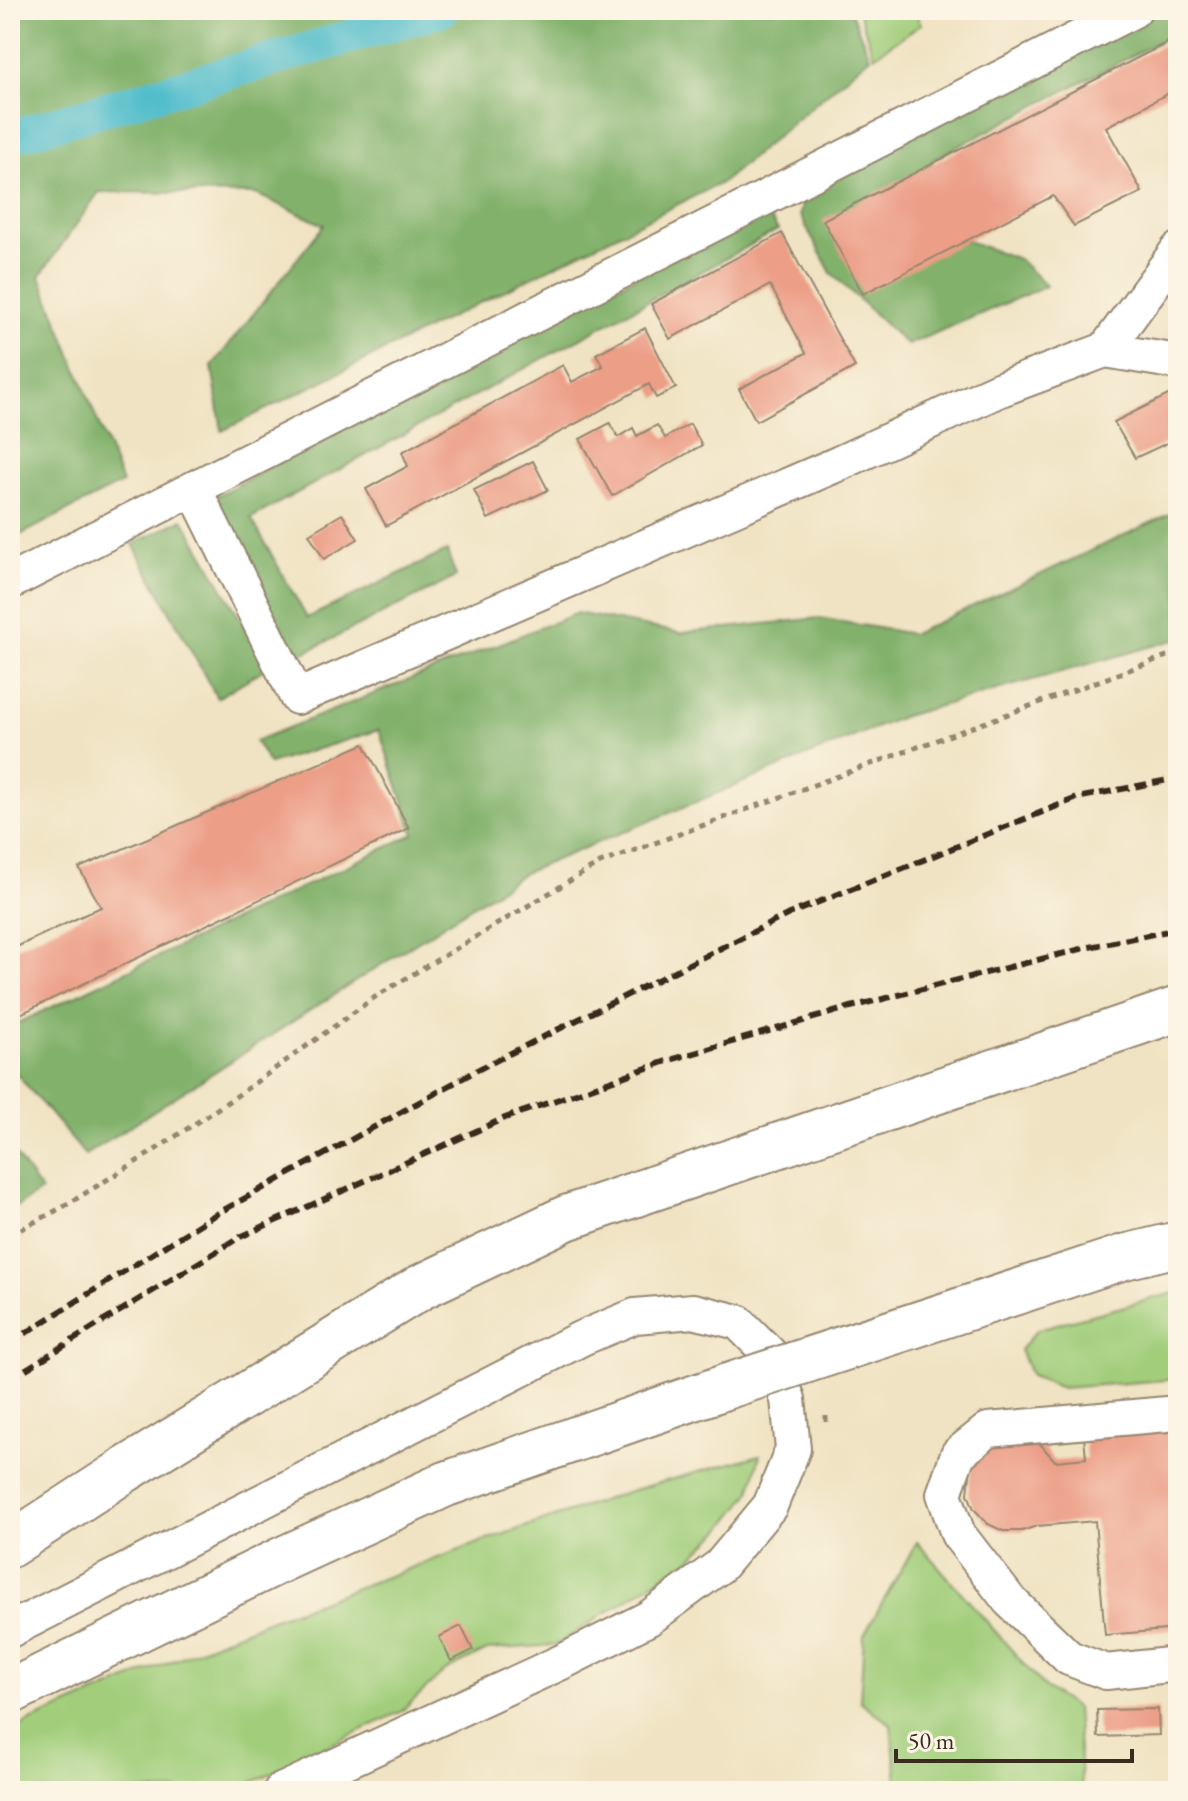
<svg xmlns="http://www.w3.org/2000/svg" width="1188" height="1801" viewBox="0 0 1188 1801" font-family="'EB Garamond',serif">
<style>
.green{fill:#a2ce7b;stroke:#6e7c4c;stroke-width:2}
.forest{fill:#81b16b;stroke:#5e6e44;stroke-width:2}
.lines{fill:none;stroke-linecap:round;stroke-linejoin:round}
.canal{stroke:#51bdcb;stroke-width:34}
.building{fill:#ec9e87}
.minor-casing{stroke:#968670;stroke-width:38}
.major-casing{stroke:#968670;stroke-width:48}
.path{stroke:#968670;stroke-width:5;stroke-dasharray:6 6;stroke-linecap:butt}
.minor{stroke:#fff;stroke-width:34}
.major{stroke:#fff;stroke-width:44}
.rail{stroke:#3b2a1e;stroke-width:6;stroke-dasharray:12 6;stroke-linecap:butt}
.major-bridge-casing{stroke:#968670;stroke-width:48;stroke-linecap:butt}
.major-bridge{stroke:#fff;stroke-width:44}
</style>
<rect width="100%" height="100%" fill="#fcf5e5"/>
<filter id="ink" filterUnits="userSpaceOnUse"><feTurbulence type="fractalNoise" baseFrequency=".0125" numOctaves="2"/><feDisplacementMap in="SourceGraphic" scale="16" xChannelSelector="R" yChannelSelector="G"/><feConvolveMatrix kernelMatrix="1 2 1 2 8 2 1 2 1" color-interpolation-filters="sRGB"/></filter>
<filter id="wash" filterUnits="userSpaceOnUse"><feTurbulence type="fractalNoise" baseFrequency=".006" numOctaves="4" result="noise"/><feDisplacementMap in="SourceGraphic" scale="32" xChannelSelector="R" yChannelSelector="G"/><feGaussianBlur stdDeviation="1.8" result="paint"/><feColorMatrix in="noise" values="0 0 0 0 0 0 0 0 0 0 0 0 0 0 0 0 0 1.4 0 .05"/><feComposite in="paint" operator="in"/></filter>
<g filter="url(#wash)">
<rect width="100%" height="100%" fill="#f0e3c3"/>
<g class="green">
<path d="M 858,10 L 914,10 L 921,24 L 874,56 Z"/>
<path d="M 1178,1292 L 1178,1379 L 1062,1388 L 1031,1376 L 1020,1350 L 1038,1329 Z"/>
<path d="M 760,1455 L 750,1493 L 721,1530 L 690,1559 L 556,1645 L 487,1650 L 445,1671 L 402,1711 L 234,1791 L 10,1791 L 10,1732 L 33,1720 L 269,1620 L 487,1540 L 633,1490 Z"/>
<path d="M 917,1542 L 1044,1687 L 1076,1708 L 1082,1791 L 898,1791 L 891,1725 L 860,1701 L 864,1635 Z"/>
</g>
<g class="forest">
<path d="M 10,10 L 850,10 L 870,57 L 723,182 L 222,431 L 212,366 L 324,225 L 256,194 L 99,192 L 40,276 L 122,483 L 10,540 Z"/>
<path d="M 1147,10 L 1178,10 L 1178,32 L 932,160 L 936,230 L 1019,259 L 1046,286 L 907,345 L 831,273 L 800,215 L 806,184 Z"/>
<path d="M 764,209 L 778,230 L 251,518 L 307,618 L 447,551 L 456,577 L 292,659 L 214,497 Z"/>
<path d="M 1178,510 L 1178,639 L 904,716 L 524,873 L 85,1155 L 10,1066 L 10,1027 L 414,834 L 379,730 L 269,764 L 255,741 L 577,613 L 680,633 L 819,618 L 913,634 Z"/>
<path d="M 183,519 L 268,667 L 217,698 L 133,544 Z"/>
<path d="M 10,1147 L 41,1191 L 10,1211 Z"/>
</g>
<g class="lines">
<path class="canal" d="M 10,137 L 441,10"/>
</g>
<g id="blocks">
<g class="building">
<path d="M 1178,37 L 1178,88 L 1106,127 L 1142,192 L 1074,226 L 1053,196 L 863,294 L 823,220 Z"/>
<path d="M 782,233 L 855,367 L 756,421 L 739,389 L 806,353 L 770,285 L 670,339 L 651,304 Z"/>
<path d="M 645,328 L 676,388 L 656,398 L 649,384 L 386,526 L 366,489 L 408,466 L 402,452 L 563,365 L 572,382 L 603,366 L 596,354 Z"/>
<path d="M 1178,390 L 1178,438 L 1135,458 L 1114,422 Z"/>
<path d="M 610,423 L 618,437 L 633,428 L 637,436 L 657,425 L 665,438 L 690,424 L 702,445 L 612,496 L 580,439 Z"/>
<path d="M 533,461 L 548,490 L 488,519 L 474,490 Z"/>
<path d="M 342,514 L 358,539 L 324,559 L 309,534 Z"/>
<path d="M 364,744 L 409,828 L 10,1019 L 10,950 L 101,907 L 79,868 Z"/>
<path d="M 1178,1428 L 1178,1629 L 1105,1635 L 1095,1521 L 1037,1526 L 1022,1531 L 1003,1531 L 988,1524 L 974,1509 L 968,1494 L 971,1465 L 990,1444 L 1026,1438 L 1041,1445 L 1055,1461 L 1086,1458 L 1084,1436 Z"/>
<path d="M 461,1626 L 473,1650 L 451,1661 L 439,1637 Z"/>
<path d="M 1158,1709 L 1159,1735 L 1098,1737 L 1097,1710 Z"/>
</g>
</g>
</g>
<g filter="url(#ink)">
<use href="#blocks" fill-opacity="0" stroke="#968670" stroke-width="2"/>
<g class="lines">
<defs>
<g id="minor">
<path d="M 1105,350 L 1178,362"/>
<path d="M 194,489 L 297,697 L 840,463 L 998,390 L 1105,350 L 1178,250"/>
<path d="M 10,582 L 1134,10"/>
<path d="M 1178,1413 L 988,1430 L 958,1454 L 944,1494 L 958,1534 L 1009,1600 L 1069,1658 L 1106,1672 L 1178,1664"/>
<path d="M 10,1630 L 582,1338 L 635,1316 L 693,1311 L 738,1322 L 769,1353 L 788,1399 L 793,1449 L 770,1506 L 720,1566 L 649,1618 L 566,1660 L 281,1791"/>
</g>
<g id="major">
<path d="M 10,1545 L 125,1470 L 421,1287 L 566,1218 L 1178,1009"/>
<path d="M 10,1692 L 283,1559 L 446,1484 L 728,1386"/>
</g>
</defs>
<use href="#minor" class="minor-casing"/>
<use href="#major" class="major-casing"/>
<g class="path">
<path d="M 10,1235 L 63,1207 L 152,1152 L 238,1095 L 378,995 L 600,863 L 1178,652"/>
<path d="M 826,1422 L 826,1410"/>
</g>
<use href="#minor" class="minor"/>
<use href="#major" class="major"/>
<g class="rail">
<path d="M 10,1343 L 211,1217 L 481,1068 L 789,914 L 1077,798 L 1178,778"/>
<path d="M 10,1379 L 240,1237 L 505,1118 L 667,1061 L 851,1007 L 1089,947 L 1178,929"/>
</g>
<defs>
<path id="major-bridge" d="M 728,1386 L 1124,1257 L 1178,1244"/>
</defs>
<use href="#major-bridge" class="major-bridge-casing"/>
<use href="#major-bridge" class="major-bridge"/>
</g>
</g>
<rect width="1188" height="1801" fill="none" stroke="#fcf5e5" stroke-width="40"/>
<path d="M896 1749v12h236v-12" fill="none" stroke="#3b2a1e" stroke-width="4"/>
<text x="908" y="1749" font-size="24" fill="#3b2a1e" stroke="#fcf5e5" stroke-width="6" paint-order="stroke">50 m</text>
</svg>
